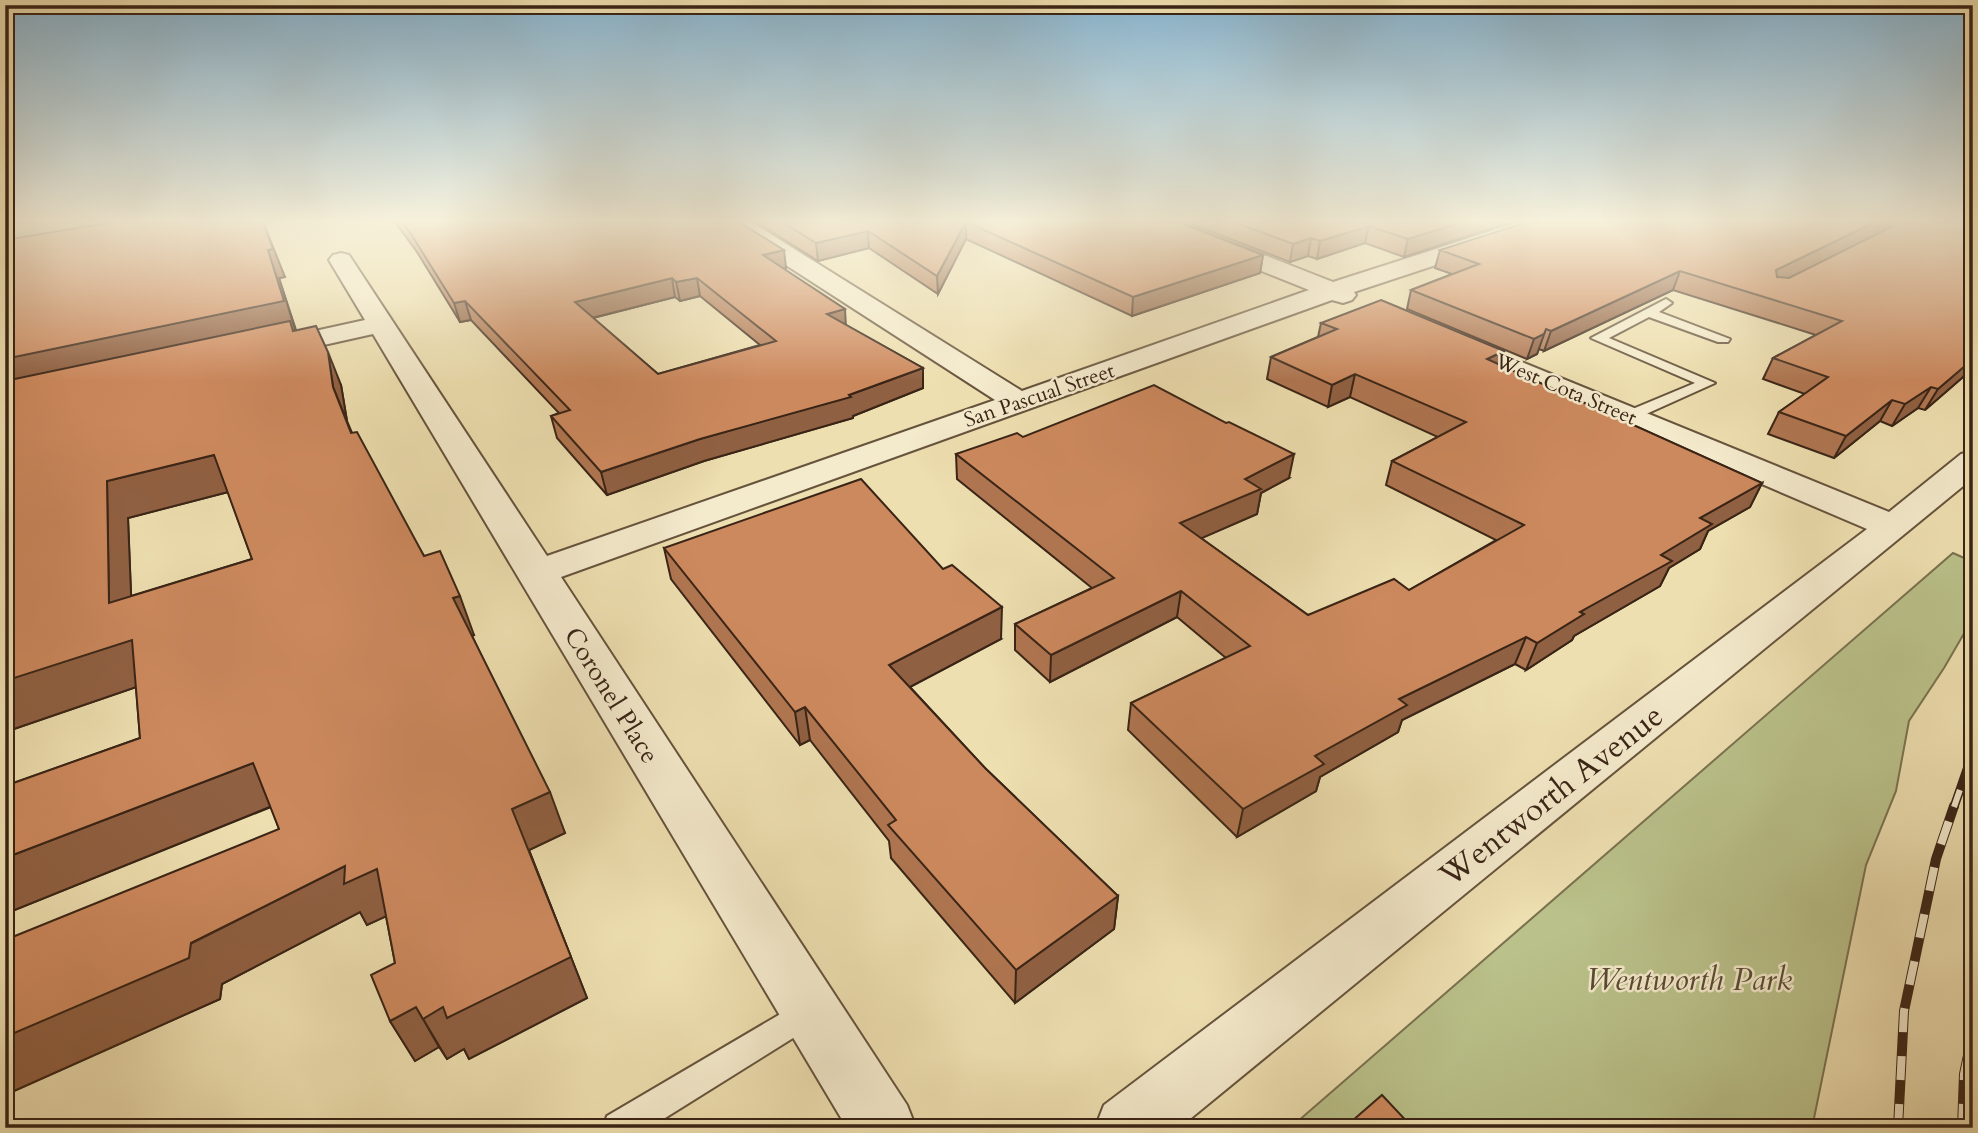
<svg xmlns="http://www.w3.org/2000/svg" width="1978" height="1133" viewBox="0 0 1978 1133" font-family="Cardo,serif">
<style>
.green{fill:#bac18a;stroke:#7a7250;stroke-width:2}
.lines{fill:none;stroke-linecap:round;stroke-linejoin:round}
.lane-casing{stroke:#66533c;stroke-width:4}
.street-casing{stroke:#66533c;stroke-width:4}
.lane{fill:#f4eacc;fill-rule:evenodd}
.street{fill:#f4eacc;fill-rule:evenodd}
.rail-far1-casing{stroke:#392416;stroke-width:9}
.rail-casing{stroke:#392416;stroke-width:10}
.rail-far1{stroke:#f4eacc;stroke-width:6;stroke-dasharray:18;stroke-linecap:butt}
.rail{stroke:#f4eacc;stroke-width:8;stroke-dasharray:24;stroke-linecap:butt}
.wall{fill:#b07651;stroke:#392416;stroke-width:2;fill-rule:evenodd}
.shaded-wall{fill:#906042;stroke:#392416;stroke-width:2}
.building{fill:#cd895e;stroke:#392416;stroke-width:2;fill-rule:evenodd}
.labels{text-anchor:middle;stroke-width:5;stroke-linejoin:round;paint-order:stroke}
.far-street-label{font-size:21px;fill:#392416;stroke:#f4eacc}
.street-label{font-size:26px;fill:#392416;stroke:#f4eacc}
.near-street-label{font-size:32px;fill:#392416;stroke:#f4eacc}
.near-park-label{font-size:32px;font-style:italic;fill:#594b33;stroke:#f4eacc}
</style>
<rect width="100%" height="100%" fill="#eedfb0"/>
<filter id="stains"><feTurbulence type="fractalNoise" baseFrequency=".00286" numOctaves="4"/><feColorMatrix values="0 0 0 0 .2 0 0 0 0 .09 0 0 0 0 .02 0 0 0 .5 -.17"/></filter>
<radialGradient id="worn" r=".72"><stop offset=".6" stop-color="#630" stop-opacity="0"/><stop offset="1" stop-color="#630" stop-opacity=".3"/></radialGradient>
<g class="green">
<path d="M 5,222 L 261,222 L 5,264 Z"/>
<path d="M 1953,553 L 1973,562 L 1973,618 L 1944,668 L 1909,721 L 1896,791 L 1866,865 L 1812,1128 L 1290,1128 Z"/>
</g>
<g class="lines">
<defs>
<g id="lane">
<path d="M 1666,299 L 1672,303 L 1659,312 L 1730,339 L 1728,342 L 1718,342 L 1649,317 L 1609,338 L 1715,383 L 1635,419 L 1623,419 L 1621,416 L 1623,413 L 1695,383 L 1591,338 Z"/>
<path d="M 806,999 L 817,1003 L 821,1013 L 817,1023 L 649,1128 L 603,1128 L 607,1116 Z"/>
</g>
<g id="street">
<path d="M 724,222 L 751,222 L 1022,391 L 1309,290 L 1152,227 L 1149,222 L 1180,222 L 1333,282 L 1520,222 L 1554,222 L 1551,227 L 1354,292 L 1356,295 L 1352,300 L 1343,303 L 1332,300 L 561,577 L 907,1105 L 916,1128 L 847,1128 L 373,334 L 270,357 L 260,355 L 256,349 L 260,343 L 365,320 L 329,260 L 333,255 L 341,253 L 349,255 L 547,556 L 995,400 L 727,227 Z"/>
<path d="M 1453,334 L 1889,512 L 1961,454 L 1973,451 L 1973,478 L 1179,1128 L 1095,1128 L 1104,1105 L 1867,529 L 1443,348 L 1439,342 L 1443,336 Z"/>
</g>
</defs>
<use href="#lane" class="lane-casing"/>
<use href="#street" class="street-casing"/>
<use href="#lane" class="lane"/>
<use href="#street" class="street"/>
<defs>
<path id="rail-far1" d="M 1954,807 L 1973,752"/>
<g id="rail">
<path d="M 1898,1128 L 1904,1011 L 1936,859 L 1954,806"/>
<path d="M 1962,1128 L 1964,1074 L 1973,1032"/>
</g>
</defs>
<use href="#rail-far1" class="rail-far1-casing"/>
<use href="#rail" class="rail-casing"/>
<use href="#rail-far1" class="rail-far1"/>
<use href="#rail" class="rail"/>
</g>
<g class="wall">
<path d="M 395,222 L 739,222 L 786,268 L 784,269 L 846,325 L 923,368 L 923,388 L 853,416 L 853,418 L 704,461 L 607,495 L 557,438 L 551,416 L 559,413 L 471,320 L 460,322 L 417,252 ZM 700,296 L 760,345 L 658,374 L 593,318 L 675,297 L 680,301 Z"/>
<path d="M 756,222 L 1178,222 L 1263,255 L 1260,273 L 1132,316 L 966,239 L 938,294 L 869,248 L 818,261 Z"/>
<path d="M 1187,222 L 1511,222 L 1404,257 L 1365,243 L 1317,259 L 1308,256 L 1290,262 Z"/>
<path d="M 1973,222 L 1973,373 L 1966,378 L 1963,377 L 1925,410 L 1918,408 L 1892,426 L 1880,421 L 1834,458 L 1768,434 L 1779,412 L 1805,394 L 1763,379 L 1773,358 L 1816,335 L 1673,290 L 1544,351 L 1539,349 L 1537,354 L 1527,359 L 1407,309 L 1411,290 L 1452,274 L 1435,268 L 1440,250 Z"/>
<path d="M 5,240 L 285,277 L 279,278 L 296,330 L 341,385 L 347,421 L 352,433 L 424,556 L 474,635 L 472,636 L 565,833 L 529,850 L 587,998 L 469,1059 L 464,1049 L 447,1059 L 439,1047 L 415,1061 L 390,1021 L 395,963 L 386,916 L 367,925 L 360,912 L 222,984 L 220,999 L 5,1095 L 279,829 L 271,807 L 12,911 L 5,931 L 5,786 L 140,738 L 136,687 L 5,732 ZM 228,492 L 252,559 L 131,596 L 128,518 Z"/>
<path d="M 1321,323 L 1500,365 L 1762,483 L 1750,507 L 1708,531 L 1700,549 L 1669,568 L 1660,586 L 1574,636 L 1572,640 L 1526,670 L 1515,664 L 1402,720 L 1398,732 L 1320,777 L 1316,791 L 1237,837 L 1128,730 L 1131,703 L 1226,658 L 1177,617 L 1050,682 L 1015,650 L 1015,624 L 1092,588 L 957,479 L 956,454 L 1023,437 L 1289,478 L 1261,493 L 1257,514 L 1201,538 L 1308,615 L 1409,590 L 1496,540 L 1386,485 L 1392,461 L 1438,437 L 1350,397 L 1328,407 L 1267,379 L 1271,357 L 1318,337 Z"/>
<path d="M 664,548 L 1001,639 L 910,687 L 985,768 L 1118,896 L 1114,929 L 1015,1003 L 891,858 L 889,841 L 810,740 L 800,745 L 671,579 Z"/>
</g>
<g class="shaded-wall">
<path d="M 263,222 L 285,277 L 279,278 L 296,332 L 5,396 L 5,359 L 268,250 Z"/>
<path d="M 966,222 L 966,239 L 938,294 L 937,276 Z"/>
<path d="M 1462,222 L 1511,222 L 1404,257 L 1408,239 Z"/>
<path d="M 1875,222 L 1901,222 L 1768,289 L 1776,270 Z"/>
<path d="M 1369,226 L 1365,243 L 1317,259 L 1320,241 Z"/>
<path d="M 868,231 L 869,248 L 818,261 L 816,243 Z"/>
<path d="M 1311,238 L 1308,256 L 1290,262 L 1293,244 Z"/>
<path d="M 784,250 L 786,268 L 766,273 L 763,255 Z"/>
<path d="M 1263,255 L 1260,273 L 1132,316 L 1133,297 Z"/>
<path d="M 1680,271 L 1673,290 L 1544,351 L 1551,331 Z"/>
<path d="M 672,278 L 675,297 L 580,321 L 575,302 Z"/>
<path d="M 697,278 L 700,296 L 680,301 L 676,282 Z"/>
<path d="M 465,301 L 471,320 L 460,322 L 454,303 Z"/>
<path d="M 845,309 L 846,328 L 827,314 Z"/>
<path d="M 1546,329 L 1537,354 L 1527,359 L 1534,339 Z"/>
<path d="M 1504,351 L 1497,373 L 1487,359 Z"/>
<path d="M 328,352 L 341,385 L 347,421 L 333,387 Z"/>
<path d="M 1973,359 L 1973,360 L 1963,377 L 1925,410 L 1938,389 Z"/>
<path d="M 1973,366 L 1973,373 L 1966,378 Z"/>
<path d="M 923,368 L 923,388 L 853,416 L 853,418 L 704,461 L 607,495 L 601,472 L 700,439 L 849,395 Z"/>
<path d="M 1355,374 L 1350,397 L 1328,407 L 1332,385 Z"/>
<path d="M 1931,387 L 1918,408 L 1892,426 L 1905,404 Z"/>
<path d="M 1892,400 L 1880,421 L 1834,458 L 1846,436 Z"/>
<path d="M 1294,454 L 1289,478 L 1261,493 L 1257,514 L 1177,549 L 1180,523 L 1245,479 Z"/>
<path d="M 214,455 L 232,491 L 128,518 L 133,642 L 157,680 L 5,732 L 5,681 L 109,603 L 107,481 Z"/>
<path d="M 1762,483 L 1750,507 L 1708,531 L 1700,549 L 1669,568 L 1660,586 L 1574,636 L 1572,640 L 1526,670 L 1537,643 L 1661,555 L 1700,518 Z"/>
<path d="M 1181,591 L 1177,617 L 1050,682 L 1051,655 Z"/>
<path d="M 460,596 L 474,635 L 468,637 L 453,598 Z"/>
<path d="M 1002,607 L 1001,639 L 891,697 L 889,665 Z"/>
<path d="M 1526,637 L 1515,664 L 1402,720 L 1398,732 L 1320,777 L 1316,791 L 1237,837 L 1243,809 L 1315,756 L 1399,699 Z"/>
<path d="M 805,707 L 810,740 L 800,745 L 795,712 Z"/>
<path d="M 253,763 L 277,804 L 12,911 L 5,931 L 5,858 Z"/>
<path d="M 550,792 L 565,833 L 529,850 L 587,998 L 469,1059 L 464,1049 L 447,1059 L 423,1019 L 512,809 Z"/>
<path d="M 345,866 L 377,869 L 400,910 L 367,925 L 360,912 L 222,984 L 220,999 L 5,1095 L 5,1037 Z"/>
<path d="M 1118,896 L 1114,929 L 1015,1003 L 1016,970 Z"/>
<path d="M 416,1007 L 439,1047 L 415,1061 L 390,1021 Z"/>
</g>
<g class="building">
<path d="M 113,222 L 263,222 L 273,249 L 268,250 L 284,301 L 5,359 L 5,240 Z"/>
<path d="M 402,222 L 739,222 L 784,250 L 763,255 L 845,309 L 827,314 L 923,368 L 849,395 L 851,397 L 700,439 L 601,472 L 551,416 L 570,410 L 465,301 L 454,303 L 411,234 ZM 672,278 L 676,282 L 697,278 L 776,341 L 658,374 L 575,302 Z"/>
<path d="M 782,222 L 966,222 L 937,276 L 868,231 L 816,243 Z"/>
<path d="M 966,222 L 1178,222 L 1263,255 L 1133,297 Z"/>
<path d="M 1234,222 L 1462,222 L 1408,239 L 1369,226 L 1320,241 L 1311,238 L 1293,244 Z"/>
<path d="M 1527,222 L 1875,222 L 1776,270 L 1777,277 L 1789,278 L 1901,222 L 1973,222 L 1973,359 L 1938,389 L 1931,387 L 1905,404 L 1892,400 L 1846,436 L 1779,412 L 1828,377 L 1773,358 L 1842,321 L 1680,271 L 1551,331 L 1546,329 L 1544,334 L 1534,339 L 1411,290 L 1479,264 L 1440,250 Z"/>
<path d="M 1381,300 L 1504,351 L 1487,359 L 1762,483 L 1700,518 L 1712,524 L 1661,555 L 1672,561 L 1580,612 L 1584,614 L 1537,643 L 1526,637 L 1399,699 L 1407,705 L 1315,756 L 1324,764 L 1243,809 L 1131,703 L 1250,646 L 1181,591 L 1051,655 L 1015,624 L 1114,578 L 956,454 L 1017,433 L 1023,437 L 1154,385 L 1226,423 L 1229,422 L 1294,454 L 1245,479 L 1261,489 L 1180,523 L 1308,615 L 1394,579 L 1409,590 L 1524,525 L 1392,461 L 1466,422 L 1355,374 L 1332,385 L 1271,357 L 1337,329 L 1321,323 Z"/>
<path d="M 290,321 L 293,331 L 316,326 L 328,352 L 333,387 L 351,433 L 357,432 L 424,556 L 440,551 L 460,596 L 453,598 L 550,792 L 512,809 L 571,957 L 447,1018 L 443,1007 L 423,1019 L 416,1007 L 390,1021 L 371,975 L 395,963 L 377,869 L 344,884 L 345,866 L 191,943 L 189,958 L 5,1037 L 5,940 L 279,829 L 253,763 L 5,858 L 5,786 L 140,738 L 132,640 L 5,681 L 5,381 ZM 214,455 L 252,559 L 109,603 L 107,481 Z"/>
<path d="M 861,479 L 943,569 L 952,565 L 1002,607 L 889,665 L 985,768 L 1118,896 L 1016,970 L 888,825 L 896,820 L 805,707 L 795,712 L 664,548 Z"/>
<path d="M 1382,1095 L 1413,1128 L 1344,1128 Z"/>
</g>
<linearGradient id="sky" x2="0" y2="1"><stop stop-color="#89b7d3"/><stop offset="0.58" stop-color="#f7f1db"/><stop offset="1" stop-color="#f7f1db" stop-opacity="0"/></linearGradient>
<rect width="1978" height="381" fill="url(#sky)"/>
<g class="labels">
<g class="far-street-label">
<text transform="translate(1566 389) rotate(23)" y="7">West Cota Street</text>
<text transform="translate(1039 395) rotate(-19)" y="7">San Pascual Street</text>
</g>
<g class="street-label">
<text transform="translate(612 695) rotate(58)" y="9">Coronel Place</text>
</g>
<g class="near-street-label">
<text transform="translate(1551 795) rotate(-38)" y="11">Wentworth Avenue</text>
</g>
<g class="near-park-label">
<text x="1689" y="990">Wentworth Park</text>
</g>
</g>
<rect width="1978" height="1133" fill="none" stroke="#eedfb0" stroke-width="28"/>
<rect x="7" y="7" width="1964" height="1119" fill="none" stroke="#392416" stroke-width="3.5"/>
<rect x="14" y="14" width="1950" height="1105" fill="none" stroke="#392416" stroke-width="2"/>
<rect width="100%" height="100%" filter="url(#stains)"/>
<rect width="100%" height="100%" fill="url(#worn)"/>
</svg>
